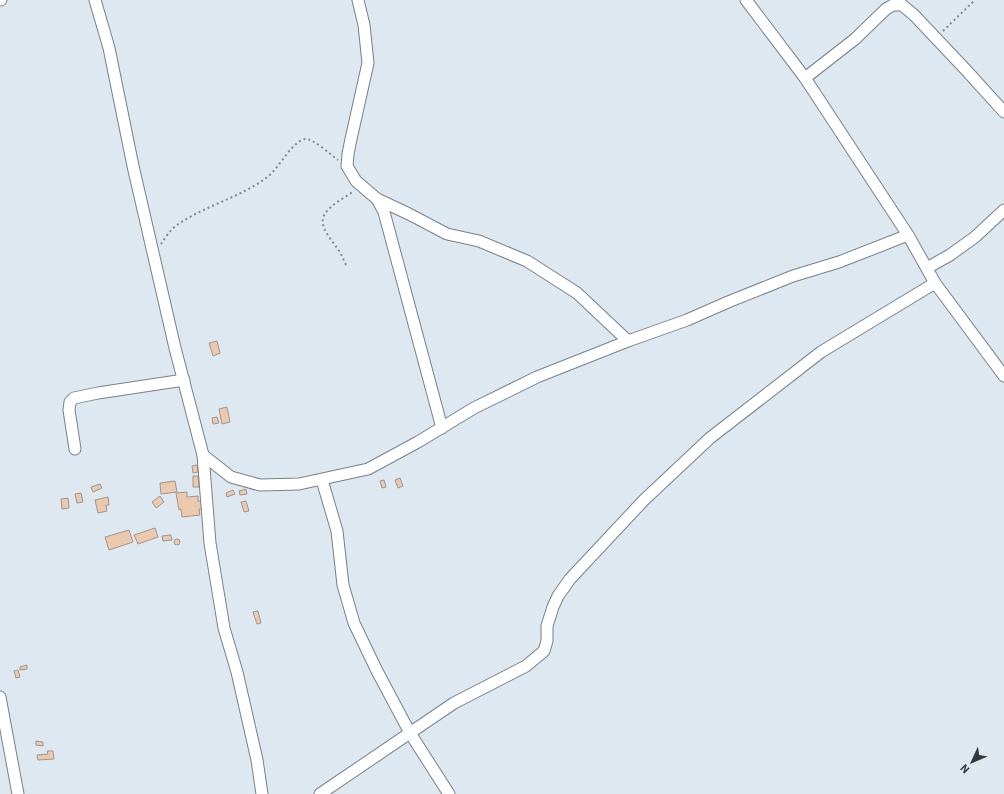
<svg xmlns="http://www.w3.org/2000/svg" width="1004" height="794" viewBox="0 0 1004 794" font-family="Barlow,sans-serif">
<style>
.building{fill:#ecc9ad;stroke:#9f958e}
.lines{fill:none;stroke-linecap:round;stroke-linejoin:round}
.minor-casing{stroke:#788189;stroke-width:13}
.path{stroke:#81898e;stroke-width:2;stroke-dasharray:2 3;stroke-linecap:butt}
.minor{stroke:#fff;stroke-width:11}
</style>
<rect width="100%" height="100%" fill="#dde8f0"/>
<g class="building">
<path d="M 217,341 L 220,353 L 213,356 L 209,343 Z"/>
<path d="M 227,407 L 230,422 L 222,424 L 219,409 Z"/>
<path d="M 217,417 L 219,423 L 213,424 L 212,418 Z"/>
<path d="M 197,465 L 198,472 L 193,473 L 192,466 Z"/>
<path d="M 193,476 L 198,476 L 199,487 L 193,487 Z"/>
<path d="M 400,478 L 403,486 L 398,488 L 395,480 Z"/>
<path d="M 384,480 L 386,487 L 382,488 L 380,481 Z"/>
<path d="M 175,481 L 177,492 L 161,494 L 160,483 Z"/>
<path d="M 100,484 L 102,488 L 93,492 L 91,487 Z"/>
<path d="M 246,489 L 247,494 L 240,495 L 239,491 Z"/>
<path d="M 233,490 L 235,494 L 227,497 L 226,493 Z"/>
<path d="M 187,492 L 187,497 L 198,496 L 198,501 L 201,501 L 202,509 L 199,509 L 200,515 L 182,517 L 181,509 L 179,510 L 176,493 Z"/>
<path d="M 81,493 L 83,502 L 77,503 L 75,494 Z"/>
<path d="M 160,496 L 164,502 L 156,508 L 152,502 Z"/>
<path d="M 108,497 L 109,505 L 106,505 L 107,511 L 98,513 L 95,500 Z"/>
<path d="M 68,498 L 69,508 L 62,509 L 61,499 Z"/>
<path d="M 246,501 L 249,511 L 244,512 L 241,502 Z"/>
<path d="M 155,528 L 158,537 L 138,544 L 134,535 Z"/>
<path d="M 129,530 L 133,542 L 109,550 L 105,537 Z"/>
<path d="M 171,535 L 172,540 L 163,541 L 162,536 Z"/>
<circle cx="177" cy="542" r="3"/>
<path d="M 258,611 L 261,623 L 257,624 L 253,612 Z"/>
<path d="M 27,665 L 27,669 L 20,670 L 20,667 Z"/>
<path d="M 18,670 L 20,677 L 16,678 L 14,671 Z"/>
<path d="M 36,741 L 43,742 L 43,746 L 36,745 Z"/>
<path d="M 47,751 L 53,751 L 54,759 L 38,760 L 37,755 L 48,754 Z"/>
</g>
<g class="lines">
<defs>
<g id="minor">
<path d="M 0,0 L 1,0"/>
<path d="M 95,0 L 109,48 L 133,166 L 175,348 L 203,455 L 210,543 L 224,628 L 237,672 L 257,760 L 262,794"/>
<path d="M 358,0 L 364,25 L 368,63 L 351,139 L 348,154 L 347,166 L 356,181 L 377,199 L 384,212 L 442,428"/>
<path d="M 746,0 L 805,78 L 908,235 L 935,283 L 1004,376"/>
<path d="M 805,78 L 855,39 L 886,9 L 893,5 L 902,5 L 914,15 L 966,70 L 1004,112"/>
<path d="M 377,199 L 409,214 L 447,234 L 479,241 L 527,261 L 577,293 L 628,341"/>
<path d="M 927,268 L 950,255 L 975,237 L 1004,210"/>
<path d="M 75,449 L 69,410 L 70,402 L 74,398 L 98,393 L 184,380"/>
<path d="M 203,455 L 231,477 L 260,485 L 299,484 L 368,469 L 418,442 L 474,408 L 537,377 L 628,341 L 687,320 L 728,302 L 793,276 L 839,262 L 908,235"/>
<path d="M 322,480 L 337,531 L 343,585 L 354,623 L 376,669 L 410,733 L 449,794"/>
<path d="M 0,697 L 18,794"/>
<path d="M 320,794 L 454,703 L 526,666 L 544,651 L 547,641 L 547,626 L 553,607 L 558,596 L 570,579 L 644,500 L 710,438 L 821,352 L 935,283"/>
</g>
</defs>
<use href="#minor" class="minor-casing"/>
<g class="path">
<path d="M 943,31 L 975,0"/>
<path d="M 161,244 C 165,238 170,230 177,225 C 204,206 239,198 266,178 C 279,169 291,142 305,139 C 313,138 331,155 338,160"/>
<path d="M 346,265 C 343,259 341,253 337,248 C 329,236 315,223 328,210 C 335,202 346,197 354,191"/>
</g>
<use href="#minor" class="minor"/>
</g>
<g transform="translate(972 762) rotate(226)" stroke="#dde8f0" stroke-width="3" paint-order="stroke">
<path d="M0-3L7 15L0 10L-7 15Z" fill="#34383b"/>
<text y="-6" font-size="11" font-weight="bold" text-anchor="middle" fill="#34383b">N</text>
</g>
</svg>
